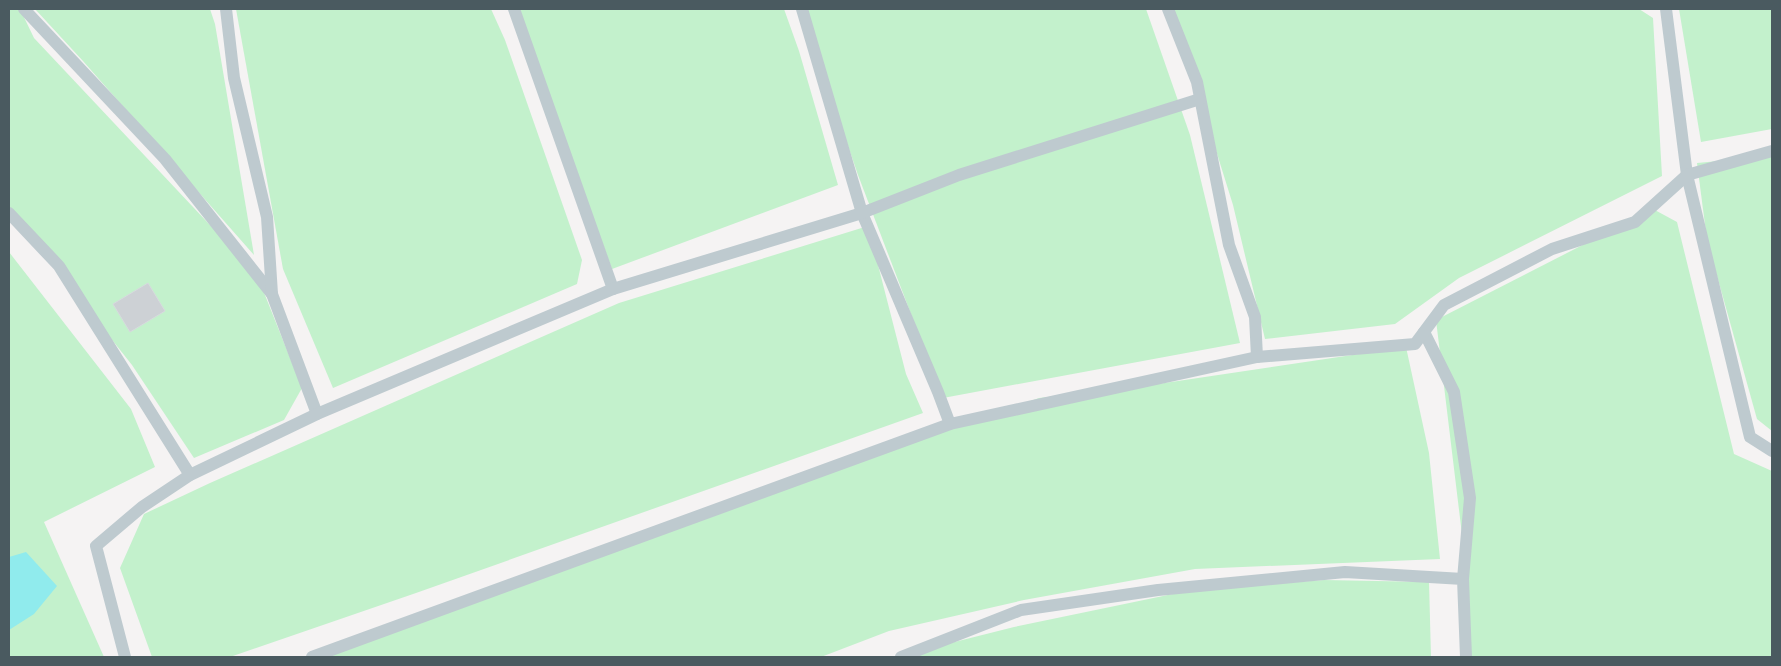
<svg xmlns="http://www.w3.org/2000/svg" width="1781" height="666" viewBox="0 0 1781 666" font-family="Raleway,sans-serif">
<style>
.green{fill:#c3f1cc}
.water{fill:#90ebed}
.building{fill:#cdd1d5;stroke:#d7dade}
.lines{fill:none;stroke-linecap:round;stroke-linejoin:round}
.service{stroke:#becacf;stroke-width:12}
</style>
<rect width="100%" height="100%" fill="#f5f3f3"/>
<g class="green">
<path d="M 9,9 L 20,9 L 34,38 L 257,275 L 302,388 L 284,420 L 194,458 L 132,365 L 9,210 Z"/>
<path d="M 35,9 L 210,9 L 215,24 L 254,255 L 83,61 Z"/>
<path d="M 236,9 L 491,9 L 505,40 L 582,260 L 577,284 L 333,388 L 283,269 Z"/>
<path d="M 516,9 L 784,9 L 799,51 L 838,185 L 612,269 Z"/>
<path d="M 801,9 L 1146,9 L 1190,135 L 1240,343 L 943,398 L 858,175 Z"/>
<path d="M 1172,9 L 1639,9 L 1653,18 L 1662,176 L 1459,278 L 1395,324 L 1265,339 L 1233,205 Z"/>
<path d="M 1679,9 L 1772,9 L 1772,129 L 1701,142 Z"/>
<path d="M 1772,156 L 1772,431 L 1757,419 L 1707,240 L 1697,163 Z"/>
<path d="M 1653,209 L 1677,222 L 1734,454 L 1772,471 L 1772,657 L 1468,657 L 1464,551 L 1436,320 Z"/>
<path d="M 868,226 L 906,374 L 923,413 L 416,593 L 230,657 L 152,657 L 120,568 L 144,514 L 210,483 L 619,303 Z"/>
<path d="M 9,252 L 131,409 L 155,467 L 44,522 L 104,657 L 9,657 Z"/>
<path d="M 1406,347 L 1429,453 L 1440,559 L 1195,569 L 1024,600 L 889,631 L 821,657 L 314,657 L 682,524 L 1039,398 L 1151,385 Z"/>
<path d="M 1324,580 L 1429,582 L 1431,657 L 895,657 L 1014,627 L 1192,590 Z"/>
</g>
<path class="water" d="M 26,552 L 57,586 L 34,614 L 9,630 L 9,557 Z"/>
<path class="building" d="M 148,283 L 165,311 L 130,332 L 113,304 Z"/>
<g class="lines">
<g class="service">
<path d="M 24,9 L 165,159 L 272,294"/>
<path d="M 226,9 L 234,78 L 267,217 L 272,294 L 317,414"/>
<path d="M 514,9 L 613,289"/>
<path d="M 802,9 L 862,213 L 938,392 L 950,424"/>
<path d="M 1168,9 L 1197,82 L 1229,245 L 1255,317 L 1257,357"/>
<path d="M 1666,9 L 1687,175 L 1750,437 L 1772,451"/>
<path d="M 9,213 L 59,266 L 190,475"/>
<path d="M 1424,332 L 1454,392 L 1470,498 L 1463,579"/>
<path d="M 125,657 L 96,546 L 142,507 L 190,475 L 317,414 L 613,289 L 862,213 L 959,175 L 1200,99"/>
<path d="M 312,657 L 950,424 L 1257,357 L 1415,344 L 1444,305 L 1552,249 L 1635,222 L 1687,175 L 1772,151"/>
<path d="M 901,657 L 1021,610 L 1158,590 L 1345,572 L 1463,579 L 1466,657"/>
</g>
</g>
<rect width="1781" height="666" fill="none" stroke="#4a5a60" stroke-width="20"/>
</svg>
